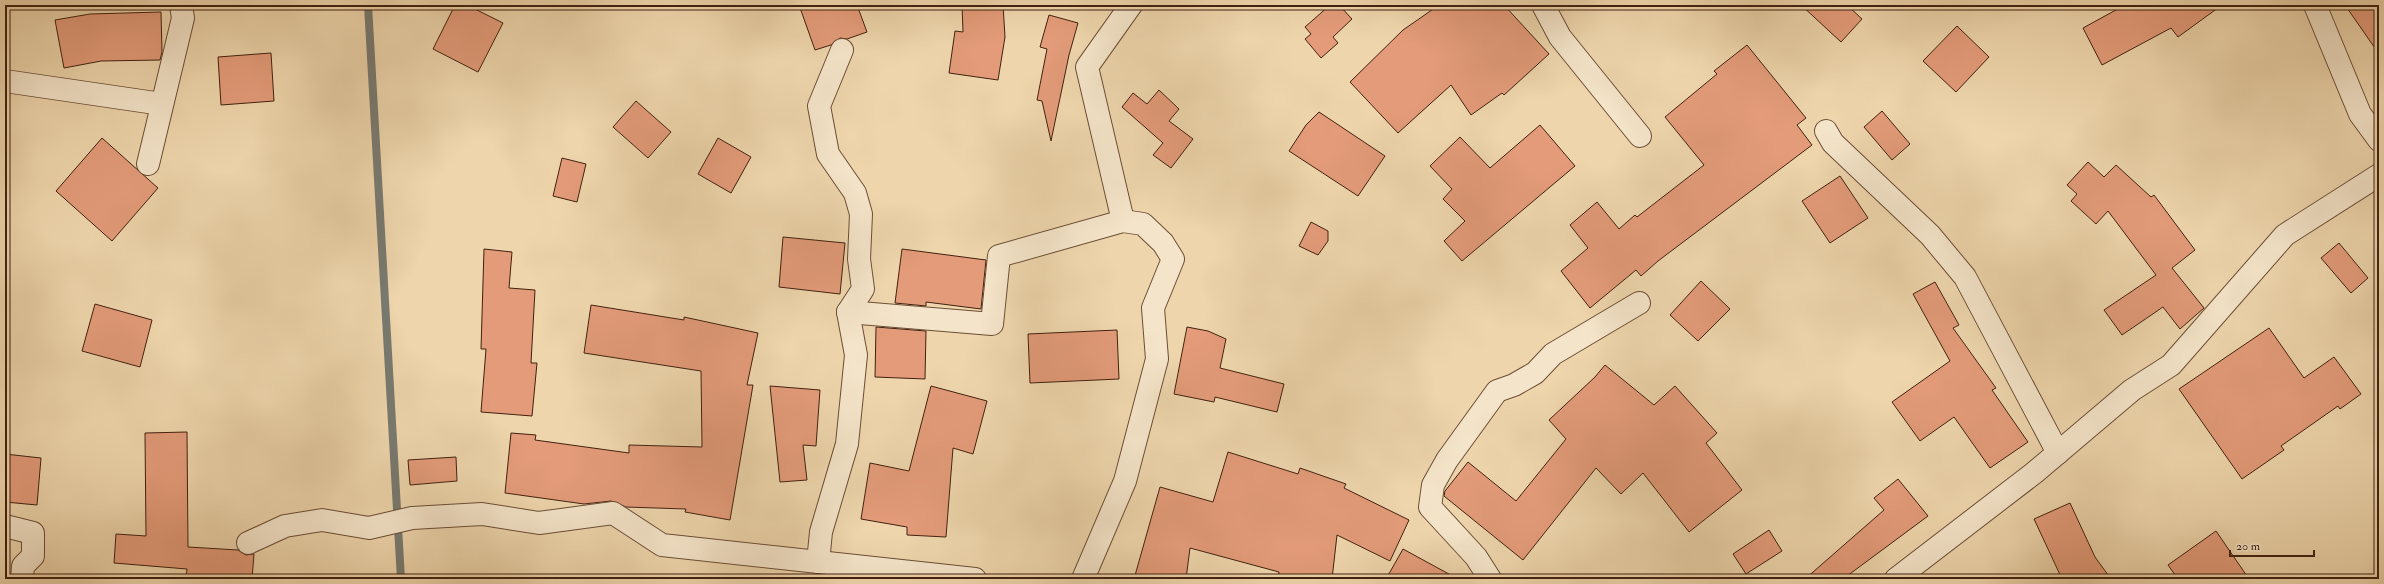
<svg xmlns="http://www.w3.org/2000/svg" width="2384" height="584" viewBox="0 0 2384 584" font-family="'IM FELL Double Pica',serif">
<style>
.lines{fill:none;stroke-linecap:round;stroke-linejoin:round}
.stream{stroke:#787a71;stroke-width:8}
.building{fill:#e39b79;stroke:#41210f}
.minor-casing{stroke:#6c4e36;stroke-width:24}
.minor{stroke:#f4e4c9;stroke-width:22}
</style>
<rect width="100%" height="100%" fill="#eed5ac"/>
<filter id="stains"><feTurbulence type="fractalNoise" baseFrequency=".005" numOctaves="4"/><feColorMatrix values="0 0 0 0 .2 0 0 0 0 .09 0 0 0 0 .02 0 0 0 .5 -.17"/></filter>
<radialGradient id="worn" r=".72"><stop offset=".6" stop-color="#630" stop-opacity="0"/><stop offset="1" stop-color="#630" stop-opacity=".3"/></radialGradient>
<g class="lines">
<path class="stream" d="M 368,5 L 401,579"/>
</g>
<g class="building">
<path d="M 455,5 L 467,5 L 503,23 L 478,72 L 433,49 Z"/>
<path d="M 799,5 L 857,5 L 867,32 L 847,39 L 840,38 L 831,45 L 815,50 Z"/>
<path d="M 962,5 L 1003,5 L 1005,37 L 998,80 L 949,73 L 955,31 L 963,32 Z"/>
<path d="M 1330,5 L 1339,5 L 1352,19 L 1333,37 L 1338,43 L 1321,58 L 1305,39 L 1311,34 L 1305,27 Z"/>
<path d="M 1439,5 L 1504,5 L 1549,54 L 1504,95 L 1502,93 L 1471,115 L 1451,85 L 1398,133 L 1350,82 L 1403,30 Z"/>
<path d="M 1801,5 L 1847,5 L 1862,19 L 1841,42 Z"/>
<path d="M 2125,5 L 2222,5 L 2178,37 L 2171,28 L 2102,65 L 2083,28 Z"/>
<path d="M 2345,5 L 2379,5 L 2379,54 Z"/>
<path d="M 161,12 L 162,52 L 160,60 L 101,61 L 64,68 L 55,20 L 90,14 Z"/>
<path d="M 1049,15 L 1078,23 L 1069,55 L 1051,141 L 1042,101 L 1037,100 L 1047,49 L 1040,47 Z"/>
<path d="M 1957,26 L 1989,57 L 1956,92 L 1923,61 Z"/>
<path d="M 1747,45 L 1806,118 L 1797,125 L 1812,145 L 1658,261 L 1641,276 L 1636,270 L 1590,308 L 1561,271 L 1588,248 L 1570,225 L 1597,202 L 1619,229 L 1635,215 L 1637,217 L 1704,165 L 1665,117 L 1717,74 L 1714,71 Z"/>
<path d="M 271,53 L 274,101 L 221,105 L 218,57 Z"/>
<path d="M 1159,90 L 1179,109 L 1169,121 L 1193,139 L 1171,168 L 1153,155 L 1163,143 L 1122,107 L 1133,93 L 1147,104 Z"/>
<path d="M 636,101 L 671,132 L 648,158 L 613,127 Z"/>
<path d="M 1882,111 L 1910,144 L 1892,160 L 1864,127 Z"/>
<path d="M 1319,112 L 1385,156 L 1358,196 L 1289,151 L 1306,125 Z"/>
<path d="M 1540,125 L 1575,166 L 1462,261 L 1444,241 L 1465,221 L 1443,199 L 1452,189 L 1430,166 L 1460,137 L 1490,168 Z"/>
<path d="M 102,138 L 158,188 L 112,241 L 56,191 Z"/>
<path d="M 718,138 L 751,157 L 731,193 L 698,174 Z"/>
<path d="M 562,158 L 586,164 L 577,202 L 553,196 Z"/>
<path d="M 2088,162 L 2104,177 L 2116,165 L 2151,197 L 2154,195 L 2195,250 L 2172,268 L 2204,308 L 2180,329 L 2163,307 L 2122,335 L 2104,310 L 2156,275 L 2108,211 L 2096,224 L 2071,201 L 2077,194 L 2067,185 Z"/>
<path d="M 1840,176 L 1868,218 L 1830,243 L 1802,201 Z"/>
<path d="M 1311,222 L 1328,231 L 1328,241 L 1318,255 L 1299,246 Z"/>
<path d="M 783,237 L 845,243 L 840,294 L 779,287 Z"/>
<path d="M 2339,243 L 2368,278 L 2351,293 L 2321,258 Z"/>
<path d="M 484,249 L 512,252 L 509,288 L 535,290 L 531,363 L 537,363 L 532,416 L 481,412 L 486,349 L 481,349 Z"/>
<path d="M 902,249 L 986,260 L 981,309 L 926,302 L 926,306 L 895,303 Z"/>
<path d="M 1701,281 L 1730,309 L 1698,341 L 1670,315 Z"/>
<path d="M 1935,282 L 1959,325 L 1953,328 L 1996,388 L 1992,390 L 2028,442 L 1990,468 L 1954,417 L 1920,441 L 1892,402 L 1950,361 L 1913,294 Z"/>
<path d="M 95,304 L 152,320 L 140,367 L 82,351 Z"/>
<path d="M 591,305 L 684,320 L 684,317 L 758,333 L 747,385 L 753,385 L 730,520 L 685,512 L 686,509 L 626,507 L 611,501 L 584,504 L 505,493 L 511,433 L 536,435 L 535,440 L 629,453 L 629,445 L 702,447 L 701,371 L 584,353 Z"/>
<path d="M 876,327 L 926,331 L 925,379 L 875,377 Z"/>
<path d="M 1187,327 L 1208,331 L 1226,339 L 1220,368 L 1284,384 L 1277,412 L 1215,397 L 1214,402 L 1174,394 Z"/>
<path d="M 2269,328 L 2304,378 L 2334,357 L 2361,394 L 2340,409 L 2338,406 L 2281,446 L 2284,450 L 2242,479 L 2179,389 Z"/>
<path d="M 1117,330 L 1119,379 L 1030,383 L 1028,334 Z"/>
<path d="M 1605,365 L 1654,405 L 1675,386 L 1717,433 L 1706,443 L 1742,490 L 1689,532 L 1643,473 L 1621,494 L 1596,468 L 1523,560 L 1444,496 L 1445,491 L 1468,462 L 1516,501 L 1566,439 L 1549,420 L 1595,377 Z"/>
<path d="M 770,386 L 820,390 L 816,446 L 803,445 L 807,480 L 780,482 Z"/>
<path d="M 931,386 L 987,401 L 973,454 L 953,448 L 946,537 L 907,535 L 907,527 L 861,519 L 870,463 L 909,471 Z"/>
<path d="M 187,432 L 188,547 L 238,550 L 246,555 L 254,554 L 252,579 L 186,579 L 187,569 L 114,563 L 116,534 L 146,536 L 145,433 Z"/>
<path d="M 1228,452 L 1298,474 L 1300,468 L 1346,484 L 1344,488 L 1409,520 L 1390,561 L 1337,535 L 1332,579 L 1278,579 L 1279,572 L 1190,548 L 1186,579 L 1134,579 L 1160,487 L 1213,502 Z"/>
<path d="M 5,454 L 41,458 L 37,505 L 5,502 Z"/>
<path d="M 456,457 L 457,481 L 410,485 L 408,460 Z"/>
<path d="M 1898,479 L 1928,516 L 1843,579 L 1805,579 L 1884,510 L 1874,498 Z"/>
<path d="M 2070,503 L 2095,557 L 2111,579 L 2062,579 L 2034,519 Z"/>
<path d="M 1769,530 L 1782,551 L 1746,574 L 1733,554 Z"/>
<path d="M 2216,531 L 2249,579 L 2178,579 L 2168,565 Z"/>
<path d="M 1403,549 L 1458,579 L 1386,579 Z"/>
</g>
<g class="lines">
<defs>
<g id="minor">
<path d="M 1543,5 L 1560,37 L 1640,136"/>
<path d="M 2315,5 L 2360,114 L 2379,140"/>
<path d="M 5,81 L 162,104"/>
<path d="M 1826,131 L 1833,143 L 1930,235 L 1965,277 L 2058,453"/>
<path d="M 148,164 L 183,18 L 181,5"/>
<path d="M 1123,221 L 1087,67 L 1131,5"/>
<path d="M 848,312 L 992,324 L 999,256 L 1123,221 L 1143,224 L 1163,243 L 1173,259 L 1153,308 L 1157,359 L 1125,481 L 1083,579"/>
<path d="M 5,526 L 33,533 L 33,556 L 23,566 L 22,579"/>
<path d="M 248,543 L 285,526 L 322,520 L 369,528 L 412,518 L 482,514 L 539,523 L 613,513 L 662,545 L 975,579"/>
<path d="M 818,562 L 821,532 L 847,444 L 856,355 L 848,312 L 863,289 L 859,259 L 861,214 L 855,193 L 828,154 L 819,106 L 842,50"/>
<path d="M 1490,579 L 1476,557 L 1430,507 L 1433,485 L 1447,460 L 1497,391 L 1514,385 L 1535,373 L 1553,354 L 1639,303"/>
<path d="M 1896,579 L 2034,473 L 2132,390 L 2171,365 L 2285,235 L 2379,175"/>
</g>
</defs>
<use href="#minor" class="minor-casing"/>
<use href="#minor" class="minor"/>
</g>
<rect width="2384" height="584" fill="none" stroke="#eed5ac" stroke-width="20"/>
<rect x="6" y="6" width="2372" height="572" fill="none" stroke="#41210f" stroke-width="2"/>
<rect x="10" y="10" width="2364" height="564" fill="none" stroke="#41210f"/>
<path d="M2230 550v6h84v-6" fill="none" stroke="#41210f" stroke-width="2"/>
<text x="2236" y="550" font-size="12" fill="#41210f" stroke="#f4e4c9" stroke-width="3" paint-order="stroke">20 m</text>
<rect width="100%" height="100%" filter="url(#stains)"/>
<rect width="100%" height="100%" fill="url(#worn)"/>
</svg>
